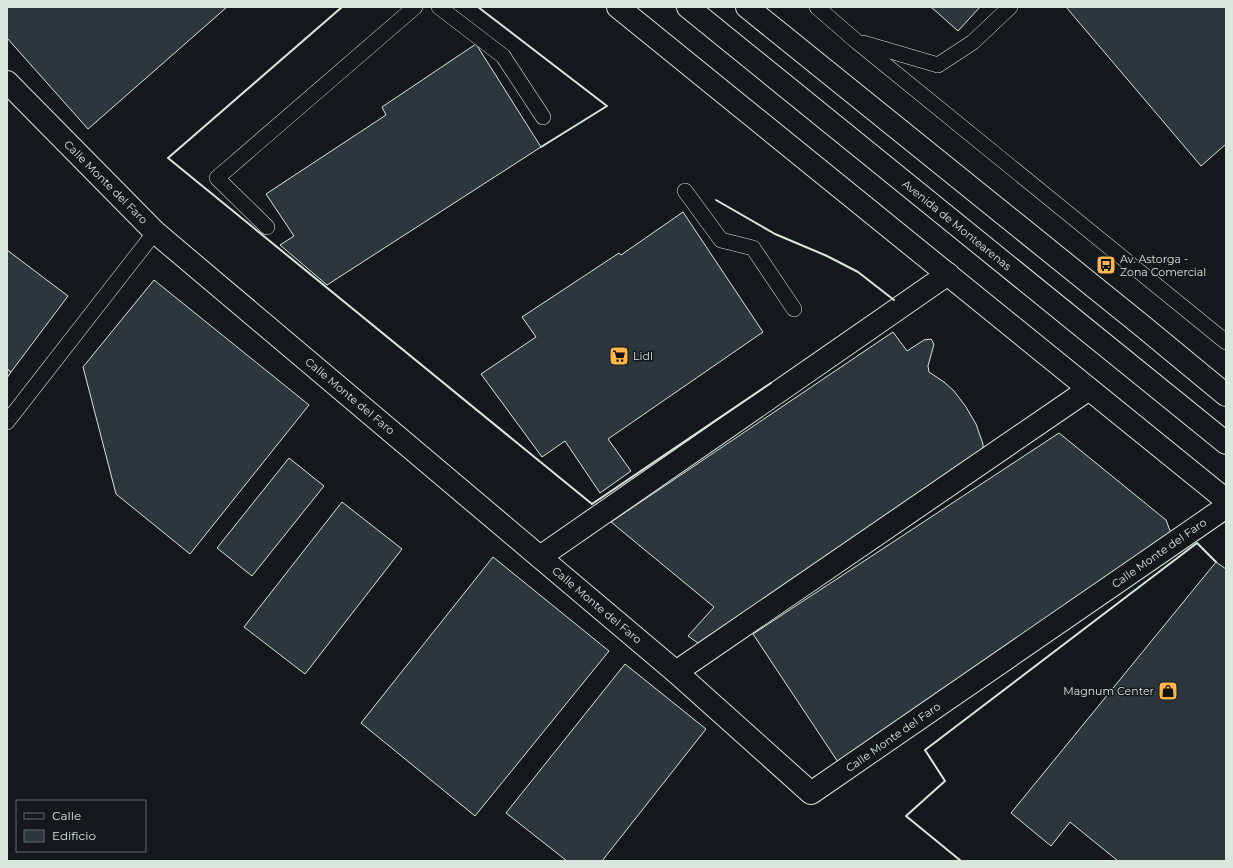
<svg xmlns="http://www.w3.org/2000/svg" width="1233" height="868" viewBox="0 0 1233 868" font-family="Montserrat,sans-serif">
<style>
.building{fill:#2c363c;stroke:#d8e6dc}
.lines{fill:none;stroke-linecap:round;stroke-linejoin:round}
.service-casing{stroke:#d8e6dc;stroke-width:16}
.minor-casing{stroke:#d8e6dc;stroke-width:24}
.secondary-casing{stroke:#d8e6dc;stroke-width:24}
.service{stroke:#14181c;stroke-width:15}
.minor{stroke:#14181c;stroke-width:22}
.secondary{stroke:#14181c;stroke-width:22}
.wall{stroke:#d8e6dc;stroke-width:2}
.labels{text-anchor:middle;stroke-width:3;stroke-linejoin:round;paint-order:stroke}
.street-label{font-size:11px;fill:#d8e6dc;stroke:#14181c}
.poi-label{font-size:11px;fill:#d8e6dc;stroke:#14181c;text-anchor:start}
</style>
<rect width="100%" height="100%" fill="#14181c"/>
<g class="building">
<path d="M 7,7 L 227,7 L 88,129 L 7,38 Z"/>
<path d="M 931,7 L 980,7 L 958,31 Z"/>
<path d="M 1066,7 L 1226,7 L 1226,144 L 1201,166 Z"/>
<path d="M 476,44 L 541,147 L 327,285 L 280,245 L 294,236 L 266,194 L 386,115 L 382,107 Z"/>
<path d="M 683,212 L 763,332 L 608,439 L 631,471 L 600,493 L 565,441 L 542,457 L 481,374 L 536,337 L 522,317 L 619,253 L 621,255 Z"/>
<path d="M 7,250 L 68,296 L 11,372 L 7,369 Z"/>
<path d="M 154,280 L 309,405 L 190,554 L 116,494 L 83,367 Z"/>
<path d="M 893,332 L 907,351 L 924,340 L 931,339 L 934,344 L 928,366 L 929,372 L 944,382 L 954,391 L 966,407 L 976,424 L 983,444 L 983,450 L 698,643 L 688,636 L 714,607 L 611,522 Z"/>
<path d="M 7,369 L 11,372 L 7,378 Z"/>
<path d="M 1059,433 L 1166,520 L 1172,536 L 838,762 L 753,634 Z"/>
<path d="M 289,458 L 324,486 L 252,576 L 217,548 Z"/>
<path d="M 342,502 L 402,549 L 305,674 L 244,627 Z"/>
<path d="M 493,557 L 609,651 L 475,816 L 361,723 Z"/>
<path d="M 1216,562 L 1226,569 L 1226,861 L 1118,861 L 1070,822 L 1051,846 L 1011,813 Z"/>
<path d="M 625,664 L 706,729 L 602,861 L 567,861 L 506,813 Z"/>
</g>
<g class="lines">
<defs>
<g id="service">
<path d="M 439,7 L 503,56 L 543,117"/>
<path d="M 817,7 L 856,41 L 1226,342"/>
<path d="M 863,43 L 938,65 L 973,42 L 1010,7"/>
<path d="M 685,191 L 721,240 L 753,248 L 794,309"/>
<path d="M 267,227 L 217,178 L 415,7"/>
<path d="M 7,422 L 155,232"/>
</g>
<g id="minor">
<path d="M 618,7 L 1226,500"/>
<path d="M 7,82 L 155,232 L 676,672 L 811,793 L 1226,507"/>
<path d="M 540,557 L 948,274"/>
<path d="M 676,672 L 1089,389"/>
</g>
<g id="secondary">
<path d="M 688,7 L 1226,443"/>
<path d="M 747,7 L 1140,324 L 1226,395"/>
</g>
</defs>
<use href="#service" class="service-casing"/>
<use href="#minor" class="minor-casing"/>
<use href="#secondary" class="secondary-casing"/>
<use href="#service" class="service"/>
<use href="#minor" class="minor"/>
<use href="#secondary" class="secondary"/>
<g class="wall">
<path d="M 342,7 L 168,158 L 592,504 L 771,383"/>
<path d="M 478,7 L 607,106 L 541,147"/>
<path d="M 716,200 L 775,234 L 827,256 L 858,272 L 894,300"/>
<path d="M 961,861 L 906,816 L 945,781 L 925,750 L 1197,543 L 1216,562"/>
</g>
</g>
<defs>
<symbol id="bus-square" viewBox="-11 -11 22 22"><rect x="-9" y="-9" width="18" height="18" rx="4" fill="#ffb74d" stroke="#14181c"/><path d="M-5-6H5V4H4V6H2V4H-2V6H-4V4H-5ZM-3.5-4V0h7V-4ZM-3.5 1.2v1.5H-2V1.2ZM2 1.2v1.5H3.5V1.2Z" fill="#111"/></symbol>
<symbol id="supermarket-square" viewBox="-11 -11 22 22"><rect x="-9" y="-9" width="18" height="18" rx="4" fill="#ffb74d" stroke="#14181c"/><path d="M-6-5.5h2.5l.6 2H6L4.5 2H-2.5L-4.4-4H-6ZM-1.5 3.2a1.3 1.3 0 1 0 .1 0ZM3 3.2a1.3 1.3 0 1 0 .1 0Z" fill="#111"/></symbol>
<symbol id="shop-square" viewBox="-11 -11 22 22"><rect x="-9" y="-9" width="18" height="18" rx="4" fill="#ffb74d" stroke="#14181c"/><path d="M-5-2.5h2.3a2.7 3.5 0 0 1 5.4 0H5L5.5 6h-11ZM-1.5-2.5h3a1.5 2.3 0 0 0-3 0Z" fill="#111"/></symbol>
</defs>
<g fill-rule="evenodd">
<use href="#bus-square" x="1095" y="254" width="22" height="22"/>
<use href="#supermarket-square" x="608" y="345" width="22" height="22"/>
<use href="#shop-square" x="1157" y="680" width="22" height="22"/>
</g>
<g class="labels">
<g class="street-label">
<text transform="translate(106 182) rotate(45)" y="4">Calle Monte del Faro</text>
<text transform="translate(957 225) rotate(39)" y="4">Avenida de Montearenas</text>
<text transform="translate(350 396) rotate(40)" y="4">Calle Monte del Faro</text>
<text transform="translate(1159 553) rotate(-35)" y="4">Calle Monte del Faro</text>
<text transform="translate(597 605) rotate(40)" y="4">Calle Monte del Faro</text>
<text transform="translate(893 737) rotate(-35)" y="4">Calle Monte del Faro</text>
</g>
<g class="poi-label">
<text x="1120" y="263">Av. Astorga -<tspan x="1120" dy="13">Zona Comercial</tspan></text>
<text x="633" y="360">Lidl</text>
<text x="1154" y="695" text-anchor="end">Magnum Center</text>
</g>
</g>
<rect width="1233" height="868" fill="none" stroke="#d8e6dc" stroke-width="16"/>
<rect x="16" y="800" width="130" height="52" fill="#14181c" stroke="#626a69"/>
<rect x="24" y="813" width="20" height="6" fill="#14181c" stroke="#626a69"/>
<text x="52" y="820" font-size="12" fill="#d8e6dc">Calle</text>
<rect x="24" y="830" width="20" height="12" fill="#2c363c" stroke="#626a69"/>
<text x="52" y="840" font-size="12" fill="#d8e6dc">Edificio</text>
</svg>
